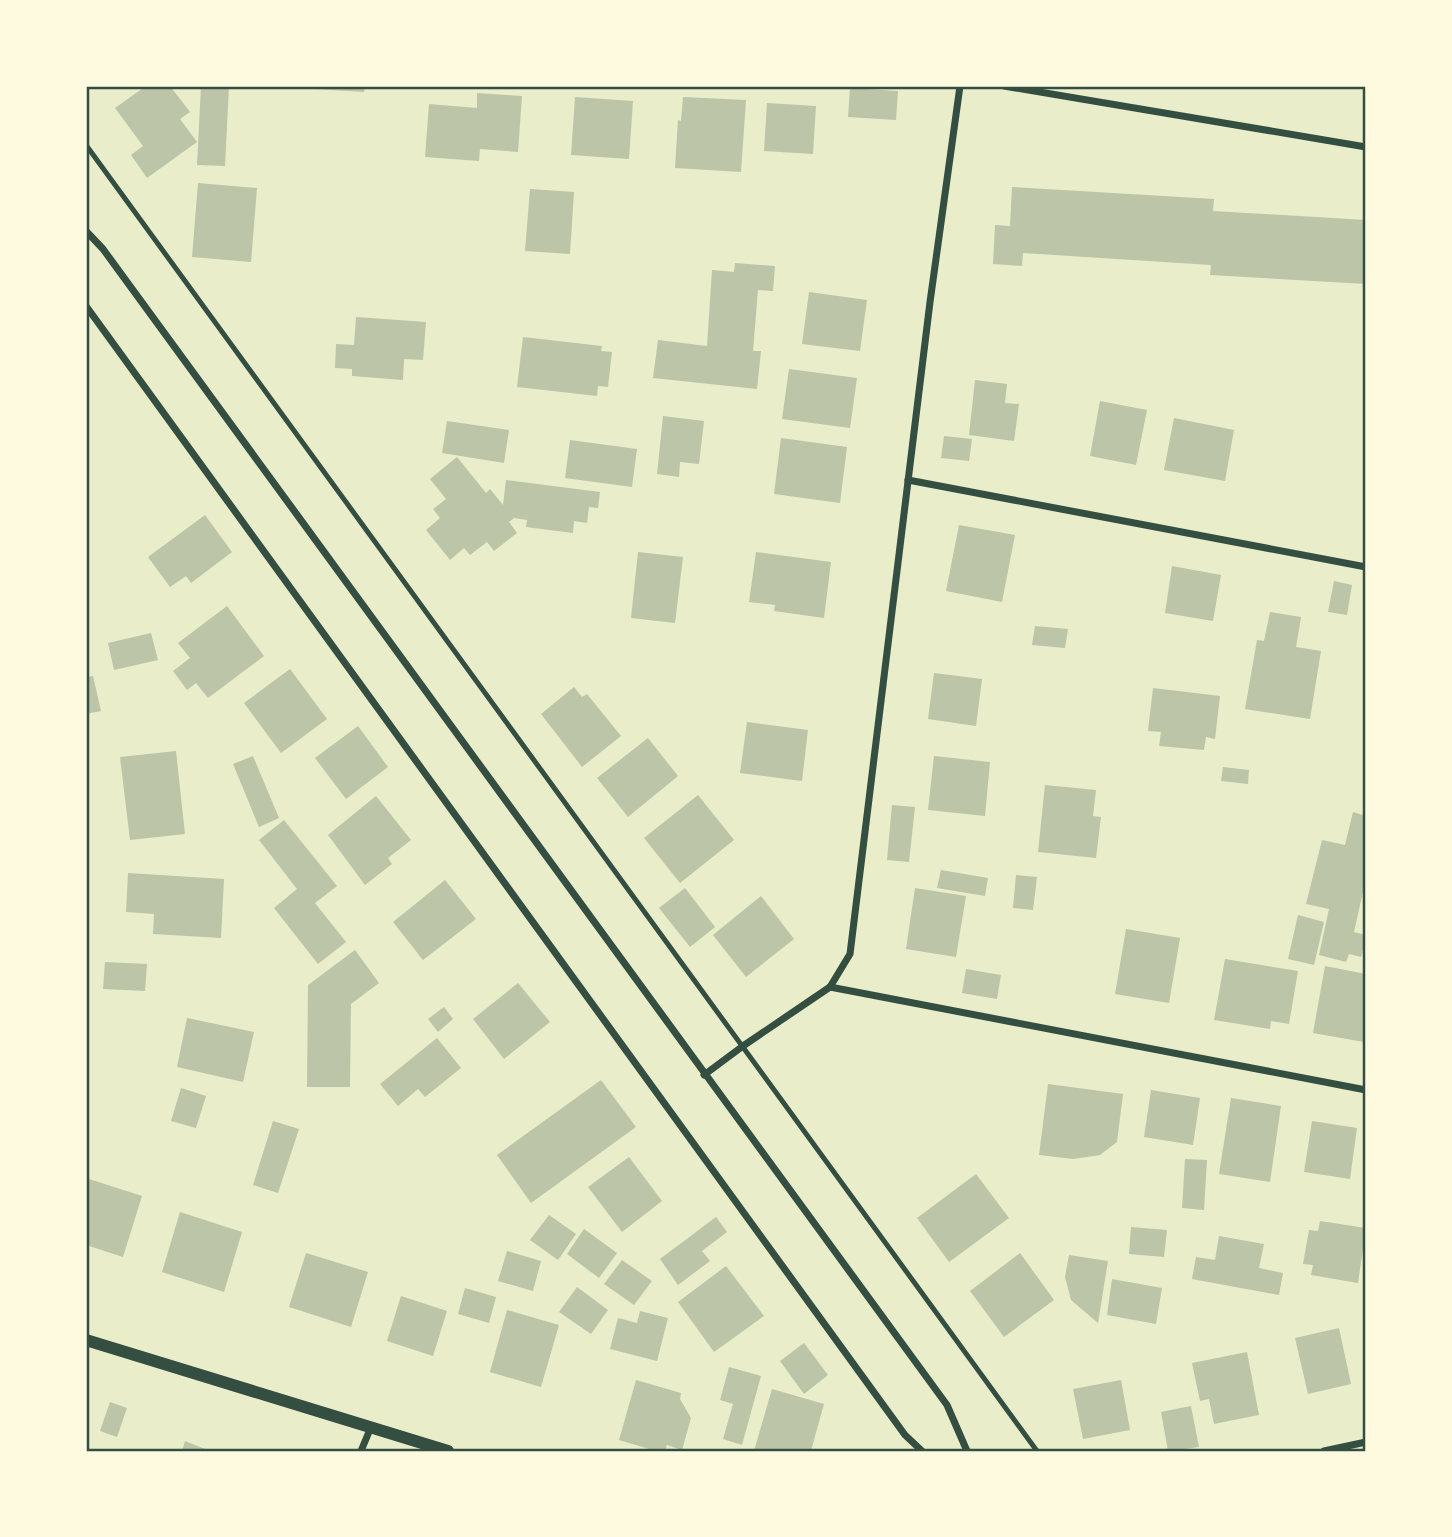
<svg xmlns="http://www.w3.org/2000/svg" width="1452" height="1537" viewBox="0 0 1452 1537" font-family="Rubik,sans-serif">
<style>
.building{fill:#bcc5a7}
.lines{fill:none;stroke-linecap:round;stroke-linejoin:round}
.service{stroke:#344e41;stroke-width:5}
.minor{stroke:#344e41;stroke-width:7}
.tertiary{stroke:#344e41;stroke-width:12}
.neatline{fill:none;stroke:#344e41;stroke-width:2.5}
</style>
<rect width="100%" height="100%" fill="#e9edc9"/>
<g class="building">
<path d="M 146,86 L 170,86 L 190,112 L 180,119 L 197,142 L 147,178 L 131,155 L 143,146 L 115,108 Z"/>
<path d="M 201,86 L 229,86 L 225,166 L 197,165 Z"/>
<path d="M 315,86 L 365,86 L 364,92 L 315,89 Z"/>
<path d="M 850,88 L 898,91 L 896,120 L 848,117 Z"/>
<path d="M 477,93 L 522,96 L 518,152 L 480,149 L 479,161 L 425,157 L 429,104 L 477,108 Z"/>
<path d="M 575,97 L 633,101 L 629,159 L 571,155 Z"/>
<path d="M 683,97 L 746,100 L 741,172 L 675,168 L 678,120 L 681,121 Z"/>
<path d="M 767,103 L 816,106 L 813,154 L 764,151 Z"/>
<path d="M 198,183 L 257,188 L 251,262 L 192,257 Z"/>
<path d="M 1012,187 L 1214,199 L 1213,211 L 1366,220 L 1366,284 L 1210,275 L 1211,265 L 1023,253 L 1022,266 L 993,264 L 995,225 L 1010,226 Z"/>
<path d="M 530,189 L 574,192 L 570,254 L 525,251 Z"/>
<path d="M 735,263 L 775,266 L 773,291 L 758,290 L 753,351 L 761,351 L 757,389 L 653,378 L 658,340 L 707,346 L 712,270 L 734,272 Z"/>
<path d="M 809,292 L 867,300 L 860,351 L 802,344 Z"/>
<path d="M 356,317 L 426,322 L 423,360 L 404,359 L 403,380 L 352,376 L 352,369 L 335,368 L 336,344 L 354,345 Z"/>
<path d="M 523,337 L 602,346 L 601,351 L 612,352 L 608,387 L 598,386 L 597,396 L 517,387 Z"/>
<path d="M 789,369 L 857,378 L 850,428 L 782,419 Z"/>
<path d="M 975,380 L 1007,384 L 1005,403 L 1019,404 L 1014,441 L 969,435 Z"/>
<path d="M 1100,401 L 1147,410 L 1136,465 L 1090,456 Z"/>
<path d="M 663,416 L 704,421 L 699,464 L 680,462 L 679,477 L 657,474 Z"/>
<path d="M 1174,418 L 1234,430 L 1225,481 L 1164,470 Z"/>
<path d="M 447,421 L 509,430 L 504,463 L 442,453 Z"/>
<path d="M 944,436 L 972,439 L 969,461 L 941,458 Z"/>
<path d="M 781,438 L 847,447 L 840,503 L 774,494 Z"/>
<path d="M 570,440 L 637,449 L 632,487 L 565,478 Z"/>
<path d="M 457,457 L 486,493 L 490,489 L 503,505 L 506,480 L 600,492 L 598,508 L 589,507 L 587,523 L 574,521 L 573,533 L 526,527 L 527,520 L 514,518 L 509,522 L 517,533 L 494,551 L 487,542 L 470,555 L 464,548 L 450,560 L 426,530 L 440,518 L 433,509 L 446,499 L 430,479 Z"/>
<path d="M 205,515 L 232,552 L 191,583 L 186,576 L 170,587 L 148,557 Z"/>
<path d="M 959,525 L 1015,535 L 1002,602 L 946,591 Z"/>
<path d="M 638,552 L 683,557 L 675,623 L 631,618 Z"/>
<path d="M 756,552 L 831,562 L 824,618 L 774,611 L 775,605 L 749,602 Z"/>
<path d="M 1172,566 L 1221,575 L 1213,621 L 1165,613 Z"/>
<path d="M 1334,581 L 1352,585 L 1347,615 L 1328,612 Z"/>
<path d="M 227,606 L 264,656 L 208,698 L 196,683 L 187,690 L 173,671 L 190,658 L 178,643 Z"/>
<path d="M 1270,612 L 1301,617 L 1296,647 L 1321,651 L 1310,719 L 1245,709 L 1257,640 L 1264,641 Z"/>
<path d="M 1035,626 L 1068,629 L 1065,648 L 1032,645 Z"/>
<path d="M 151,633 L 158,660 L 114,670 L 108,643 Z"/>
<path d="M 290,669 L 327,719 L 281,753 L 244,703 Z"/>
<path d="M 934,673 L 982,679 L 976,726 L 928,719 Z"/>
<path d="M 93,676 L 101,711 L 86,714 L 86,677 Z"/>
<path d="M 574,687 L 582,697 L 587,694 L 621,736 L 582,767 L 541,714 Z"/>
<path d="M 1153,688 L 1220,696 L 1215,739 L 1206,737 L 1204,750 L 1159,746 L 1161,732 L 1148,731 Z"/>
<path d="M 747,722 L 808,730 L 802,781 L 740,773 Z"/>
<path d="M 358,726 L 388,767 L 346,799 L 315,758 Z"/>
<path d="M 648,738 L 678,776 L 628,817 L 597,778 Z"/>
<path d="M 176,751 L 185,834 L 130,840 L 120,757 Z"/>
<path d="M 253,756 L 279,818 L 259,827 L 233,764 Z"/>
<path d="M 934,756 L 990,762 L 985,816 L 928,810 Z"/>
<path d="M 1223,767 L 1249,770 L 1248,784 L 1221,781 Z"/>
<path d="M 1045,785 L 1096,790 L 1093,816 L 1101,817 L 1096,858 L 1038,852 Z"/>
<path d="M 698,795 L 734,840 L 680,883 L 644,838 Z"/>
<path d="M 376,796 L 411,840 L 388,858 L 392,864 L 365,885 L 328,835 Z"/>
<path d="M 892,805 L 915,807 L 909,862 L 887,860 Z"/>
<path d="M 1353,812 L 1366,816 L 1366,878 L 1354,932 L 1366,935 L 1366,938 L 1361,957 L 1349,954 L 1346,962 L 1319,955 L 1329,909 L 1306,904 L 1322,840 L 1345,845 Z"/>
<path d="M 284,820 L 337,886 L 315,903 L 346,942 L 318,964 L 274,908 L 297,889 L 259,840 Z"/>
<path d="M 941,870 L 988,878 L 985,896 L 937,888 Z"/>
<path d="M 128,873 L 224,879 L 221,938 L 153,934 L 154,914 L 126,912 Z"/>
<path d="M 1016,875 L 1037,877 L 1033,910 L 1013,908 Z"/>
<path d="M 445,880 L 476,919 L 423,960 L 393,922 Z"/>
<path d="M 685,888 L 715,927 L 690,947 L 659,908 Z"/>
<path d="M 915,888 L 966,896 L 956,957 L 906,949 Z"/>
<path d="M 761,896 L 794,939 L 746,977 L 713,935 Z"/>
<path d="M 1298,915 L 1324,922 L 1314,965 L 1288,959 Z"/>
<path d="M 1126,929 L 1180,938 L 1169,1003 L 1115,994 Z"/>
<path d="M 355,950 L 379,983 L 351,1004 L 350,1087 L 307,1087 L 308,985 Z"/>
<path d="M 1225,959 L 1298,971 L 1289,1024 L 1271,1021 L 1270,1029 L 1214,1020 Z"/>
<path d="M 105,962 L 147,964 L 145,991 L 103,989 Z"/>
<path d="M 1325,966 L 1366,974 L 1364,1042 L 1313,1033 Z"/>
<path d="M 966,969 L 1001,975 L 997,999 L 962,993 Z"/>
<path d="M 518,983 L 550,1022 L 504,1059 L 473,1019 Z"/>
<path d="M 444,1007 L 453,1019 L 438,1032 L 428,1019 Z"/>
<path d="M 187,1018 L 254,1032 L 243,1082 L 177,1067 Z"/>
<path d="M 437,1038 L 461,1068 L 425,1097 L 418,1089 L 398,1106 L 380,1084 Z"/>
<path d="M 601,1080 L 636,1127 L 531,1203 L 497,1155 Z"/>
<path d="M 1048,1084 L 1123,1094 L 1117,1142 L 1100,1155 L 1073,1159 L 1039,1155 Z"/>
<path d="M 181,1088 L 206,1096 L 196,1128 L 171,1121 Z"/>
<path d="M 1151,1090 L 1200,1098 L 1193,1145 L 1144,1137 Z"/>
<path d="M 1231,1098 L 1281,1106 L 1270,1182 L 1219,1174 Z"/>
<path d="M 273,1121 L 299,1129 L 278,1193 L 253,1185 Z"/>
<path d="M 1312,1121 L 1357,1128 L 1350,1179 L 1304,1172 Z"/>
<path d="M 629,1157 L 662,1201 L 622,1232 L 588,1187 Z"/>
<path d="M 1185,1159 L 1207,1160 L 1204,1210 L 1182,1208 Z"/>
<path d="M 976,1174 L 1009,1218 L 949,1262 L 917,1218 Z"/>
<path d="M 86,1178 L 142,1196 L 123,1257 L 86,1245 Z"/>
<path d="M 180,1212 L 242,1232 L 224,1292 L 162,1272 Z"/>
<path d="M 549,1215 L 576,1234 L 558,1260 L 530,1240 Z"/>
<path d="M 716,1217 L 727,1232 L 702,1251 L 710,1261 L 678,1285 L 660,1259 Z"/>
<path d="M 1320,1221 L 1366,1228 L 1358,1283 L 1311,1275 L 1313,1265 L 1303,1264 L 1309,1230 L 1318,1231 Z"/>
<path d="M 1131,1227 L 1167,1230 L 1164,1257 L 1129,1254 Z"/>
<path d="M 584,1229 L 617,1253 L 599,1278 L 567,1254 Z"/>
<path d="M 1219,1236 L 1264,1244 L 1259,1268 L 1283,1273 L 1279,1295 L 1192,1279 L 1196,1257 L 1215,1260 Z"/>
<path d="M 507,1251 L 541,1261 L 533,1291 L 498,1281 Z"/>
<path d="M 306,1253 L 368,1272 L 351,1327 L 289,1307 Z"/>
<path d="M 1020,1253 L 1054,1300 L 1004,1337 L 970,1291 Z"/>
<path d="M 1069,1255 L 1108,1261 L 1098,1323 L 1071,1300 L 1065,1277 Z"/>
<path d="M 622,1260 L 652,1281 L 634,1305 L 604,1284 Z"/>
<path d="M 726,1266 L 764,1316 L 714,1352 L 678,1302 Z"/>
<path d="M 1112,1279 L 1162,1288 L 1156,1324 L 1107,1315 Z"/>
<path d="M 577,1287 L 608,1310 L 591,1334 L 559,1312 Z"/>
<path d="M 465,1288 L 496,1297 L 489,1323 L 458,1314 Z"/>
<path d="M 401,1296 L 447,1311 L 433,1356 L 387,1341 Z"/>
<path d="M 507,1310 L 559,1325 L 541,1387 L 490,1372 Z"/>
<path d="M 640,1311 L 668,1318 L 657,1361 L 610,1349 L 618,1318 L 637,1323 Z"/>
<path d="M 1339,1328 L 1351,1384 L 1308,1394 L 1295,1338 Z"/>
<path d="M 804,1343 L 828,1375 L 804,1394 L 780,1361 Z"/>
<path d="M 1247,1352 L 1259,1415 L 1214,1424 L 1209,1399 L 1200,1401 L 1192,1363 Z"/>
<path d="M 729,1367 L 761,1376 L 742,1445 L 723,1439 L 733,1404 L 720,1400 Z"/>
<path d="M 636,1380 L 681,1393 L 680,1399 L 691,1418 L 682,1450 L 667,1445 L 665,1451 L 656,1451 L 619,1440 Z"/>
<path d="M 1121,1380 L 1130,1430 L 1083,1439 L 1073,1389 Z"/>
<path d="M 772,1389 L 824,1404 L 811,1451 L 754,1451 Z"/>
<path d="M 110,1402 L 127,1408 L 117,1437 L 100,1431 Z"/>
<path d="M 1191,1406 L 1199,1447 L 1168,1451 L 1161,1412 Z"/>
<path d="M 185,1441 L 205,1449 L 204,1451 L 182,1451 Z"/>
</g>
<g class="lines">
<path class="service" d="M 86,145 L 1037,1451"/>
<g class="minor">
<path d="M 1004,86 L 1366,147"/>
<path d="M 86,231 L 103,249 L 947,1405 L 967,1451"/>
<path d="M 86,306 L 905,1435 L 922,1451"/>
<path d="M 908,480 L 1366,567"/>
<path d="M 830,987 L 1366,1090"/>
<path d="M 704,1075 L 743,1046 L 830,987 L 850,954 L 930,302 L 960,86"/>
<path d="M 361,1451 L 371,1427"/>
<path d="M 1324,1451 L 1366,1442"/>
</g>
<path class="tertiary" d="M 86,1340 L 448,1451"/>
</g>
<rect width="1452" height="1537" fill="none" stroke="#fefae0" stroke-width="175"/>
<rect x="88" y="88" width="1276" height="1362" class="neatline"/>
</svg>
